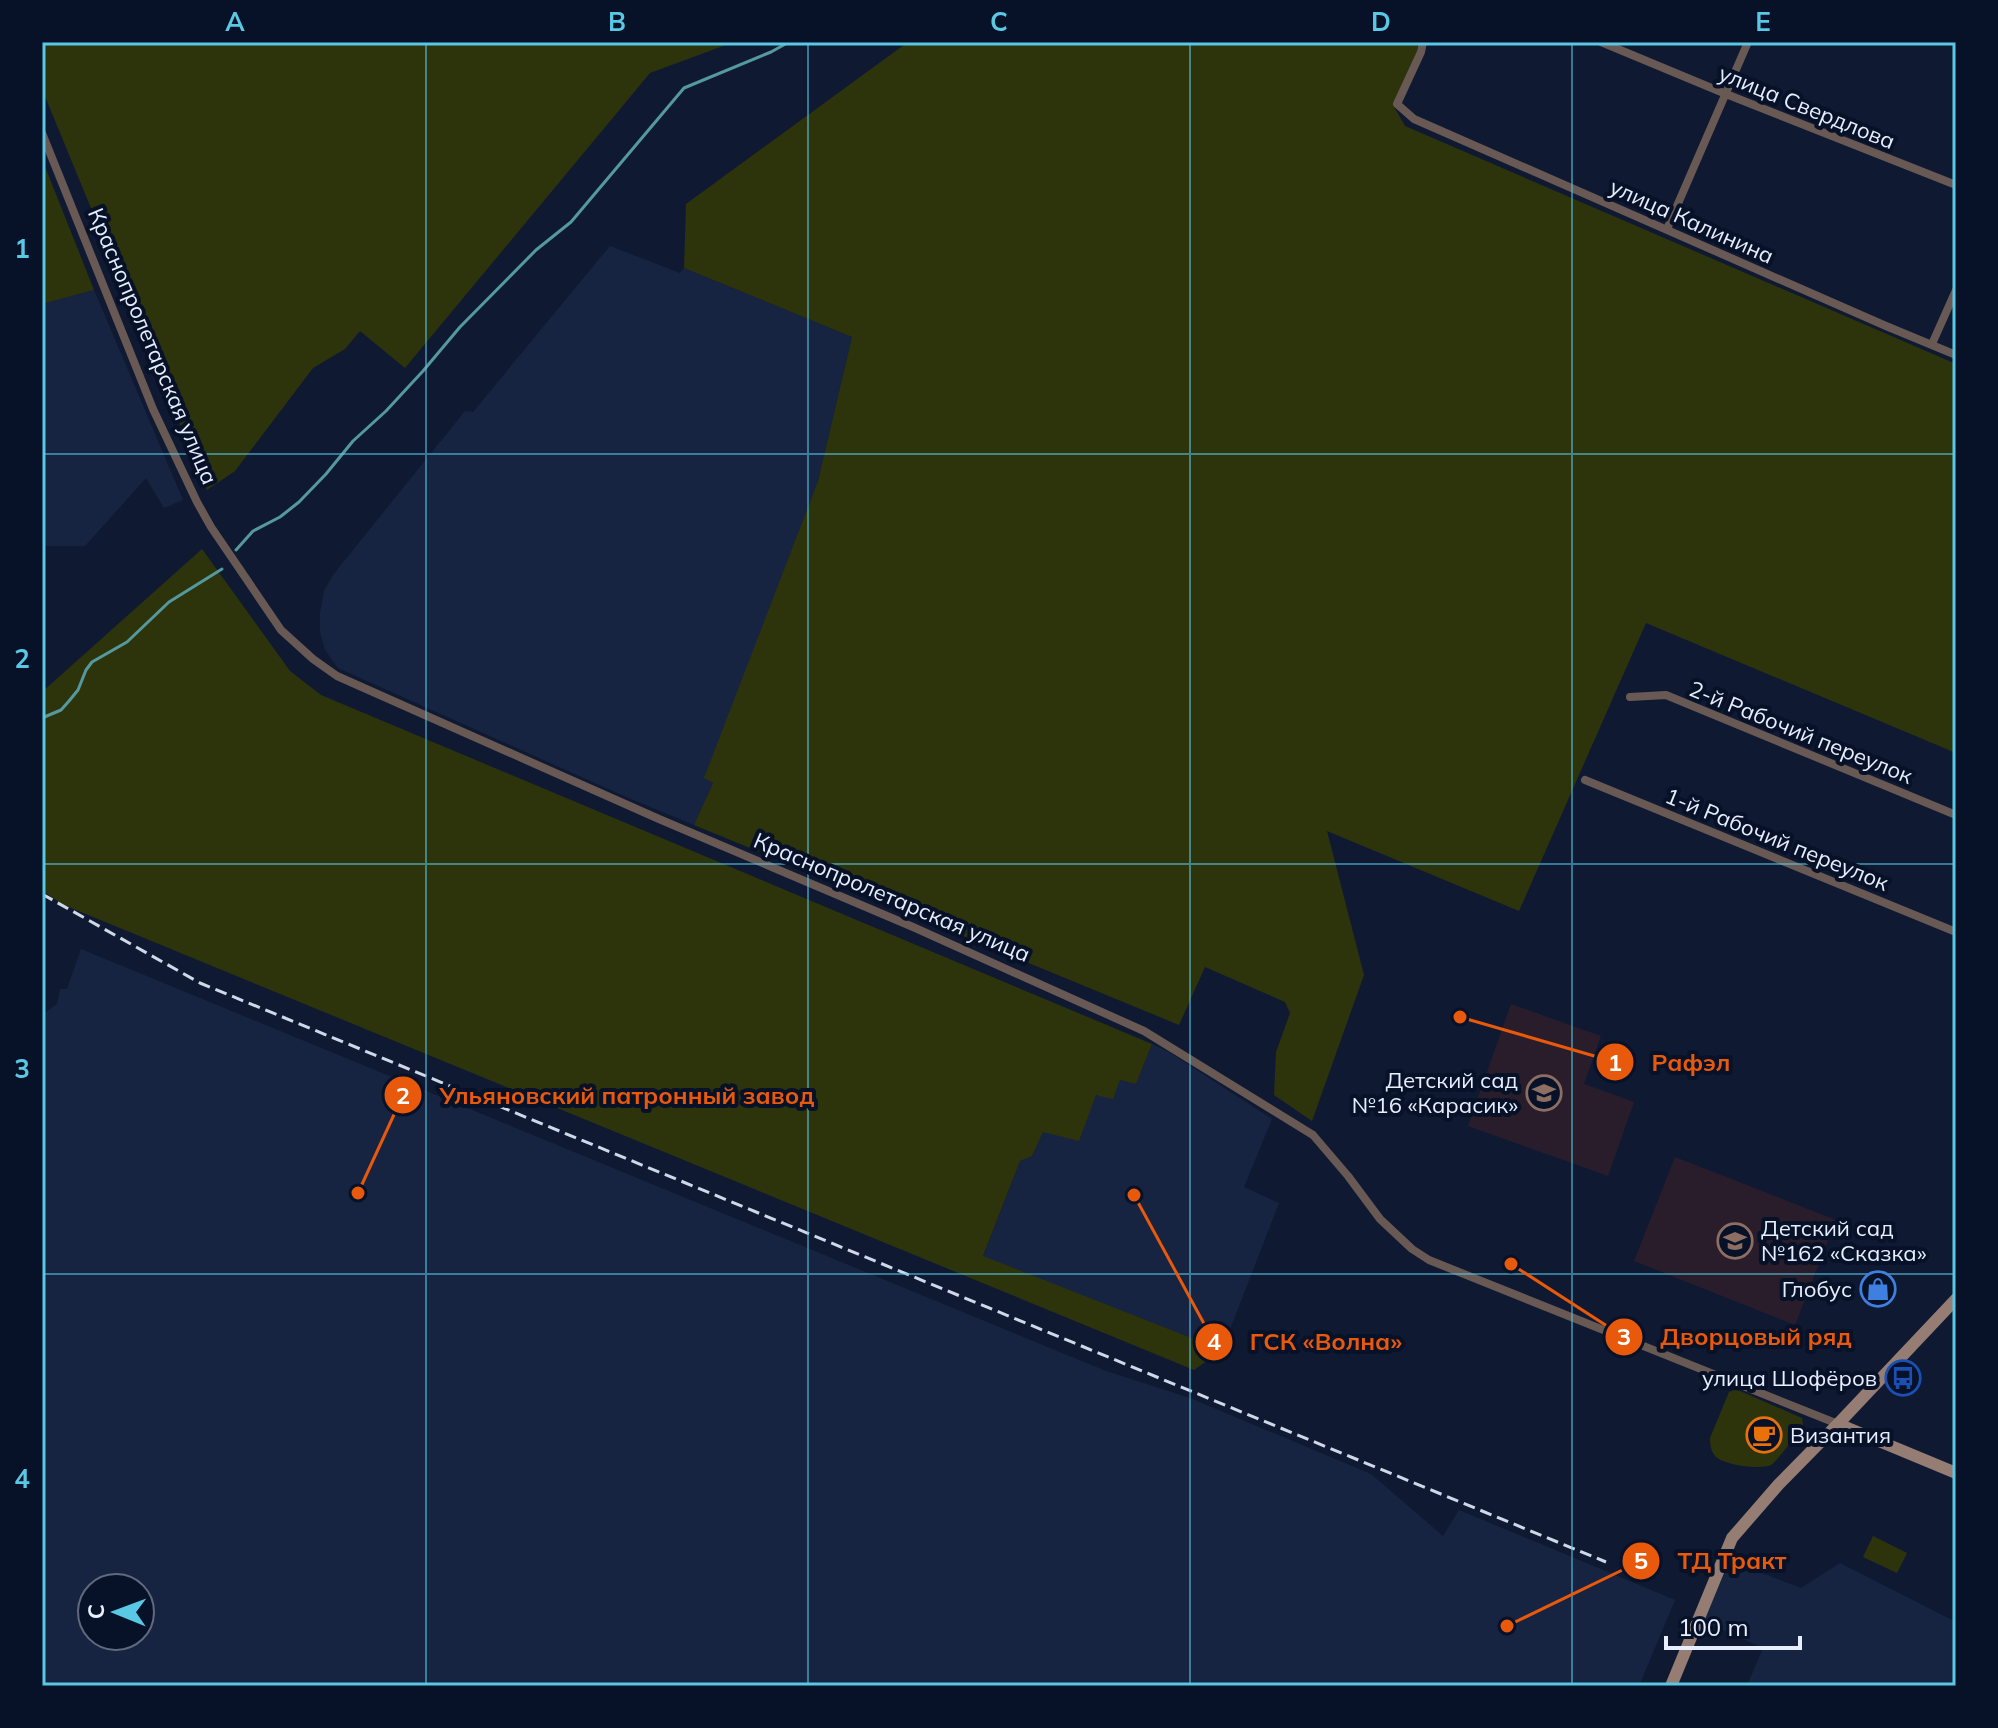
<svg xmlns="http://www.w3.org/2000/svg" width="1998" height="1728" viewBox="0 0 1998 1728" font-family="Mulish,sans-serif">
<style>
.built{fill:#172441;fill-rule:evenodd}
.education{fill:#291d2b}
.green{fill:#2d340c}
.lines{fill:none;stroke-linecap:round;stroke-linejoin:round}
.stream{stroke:#55999e;stroke-width:3}
.street{stroke:#695954;stroke-width:8}
.secondary{stroke:#957d74;stroke-width:12}
.rail{stroke:#cfd7e9;stroke-width:3;stroke-dasharray:12 6;stroke-linecap:butt}
.grid{fill:none;stroke:#59c8e5;stroke-width:2;stroke-opacity:0.55}
.labels{text-anchor:middle;stroke-width:8;stroke-linejoin:round;paint-order:stroke}
.street-label{font-size:22px;fill:#e6eeff;stroke:#071127}
.poi-label{font-size:22px;fill:#e6eeff;stroke:#071127;text-anchor:end}
.leader{fill:none;stroke:#e8590c;stroke-width:3}
.callout-dot{fill:#e8590c;stroke:#071127;stroke-width:3}
.mark-label{font-size:24px;text-anchor:middle;font-weight:bold;fill:#fff}
.callout-label{font-size:24px;text-anchor:middle;font-weight:bold;fill:#e8590c;stroke:#071127;stroke-width:8;stroke-linejoin:round;paint-order:stroke}
.neatline{fill:none;stroke:#59c8e5;stroke-width:3}
.grid-label{font-size:26px;text-anchor:middle;font-weight:bold;fill:#59c8e5}
</style>
<rect width="100%" height="100%" fill="#0f1a32"/>
<g class="built">
<path d="M 610,246 L 680,273 L 684,268 L 852,337 L 818,481 L 705,778 L 713,783 L 694,825 L 624,796 L 338,668 L 325,650 L 320,632 L 320,613 L 324,591 L 333,575 L 465,411 L 473,412 Z"/>
<path d="M 94,290 L 183,500 L 164,508 L 146,478 L 85,546 L 42,546 L 42,304 Z"/>
<path d="M 81,949 L 1106,1371 L 1190,1398 L 1371,1474 L 1443,1536 L 1459,1510 L 1675,1600 L 1639,1686 L 42,1686 L 42,1015 L 57,1004 L 60,989 L 67,989 ZM 140,1588 L 140,1636 L 92,1636 L 92,1588 Z"/>
<path d="M 1152,1044 L 1169,1052 L 1272,1119 L 1244,1187 L 1279,1203 L 1222,1350 L 983,1257 L 1020,1161 L 1032,1156 L 1043,1131 L 1120,1080 L 1136,1084 Z"/>
<path d="M 1730,1561 L 1801,1588 L 1840,1563 L 1956,1622 L 1956,1686 L 1747,1686 L 1763,1648 L 1703,1621 Z"/>
</g>
<g class="education">
<path d="M 1511,1004 L 1601,1036 L 1584,1084 L 1634,1102 L 1608,1176 L 1468,1126 Z"/>
<path d="M 1675,1157 L 1836,1220 L 1795,1325 L 1634,1261 Z"/>
</g>
<g class="green">
<path d="M 42,42 L 734,42 L 650,73 L 405,368 L 360,331 L 345,349 L 313,368 L 235,471 L 207,490 L 42,89 Z"/>
<path d="M 908,42 L 1419,42 L 1417,51 L 1393,105 L 1405,126 L 1956,364 L 1956,753 L 1646,623 L 1519,911 L 1327,831 L 1364,975 L 1312,1121 L 1274,1095 L 1276,1052 L 1290,1013 L 1285,1002 L 1205,967 L 1179,1025 L 694,825 L 713,783 L 704,778 L 818,481 L 852,337 L 684,268 L 686,204 Z"/>
<path d="M 42,159 L 94,290 L 42,304 Z"/>
<path d="M 202,549 L 290,671 L 321,695 L 1152,1044 L 1136,1084 L 1120,1080 L 1113,1099 L 1096,1095 L 1079,1141 L 1043,1132 L 1032,1156 L 1020,1161 L 983,1256 L 1222,1350 L 1194,1370 L 64,905 L 42,891 L 42,692 Z"/>
<path d="M 1735,1390 L 1740,1391 L 1802,1418 L 1803,1425 C 1799,1431 1776,1463 1771,1465 C 1760,1470 1723,1465 1715,1456 C 1711,1451 1710,1445 1710,1438 L 1729,1392 Z"/>
<path d="M 1873,1536 L 1907,1553 L 1897,1573 L 1863,1557 Z"/>
</g>
<g class="lines">
<g class="stream">
<path d="M 236,550 L 253,531 L 280,517 L 299,502 L 326,474 L 353,441 L 386,411 L 423,371 L 460,327 L 536,250 L 571,222 L 684,88 L 771,52 L 789,42"/>
<path d="M 42,718 L 61,710 L 69,701 L 78,690 L 86,670 L 92,662 L 127,642 L 169,602 L 222,569"/>
</g>
<g class="street">
<path d="M 1423,42 L 1421,52 L 1397,104 L 1414,119 L 1886,326 L 1956,355"/>
<path d="M 1601,42 L 1726,94 L 1956,185"/>
<path d="M 42,133 L 153,409 L 197,502 L 211,527 L 281,630 L 313,659 L 337,676 L 659,819 L 913,927 L 1144,1031 L 1313,1135 L 1348,1176 L 1380,1219 L 1412,1249 L 1429,1260 L 1838,1424"/>
<path d="M 1667,229 L 1748,42"/>
<path d="M 1932,344 L 1956,290"/>
<path d="M 1630,697 L 1666,695 L 1956,815"/>
<path d="M 1585,780 L 1956,932"/>
</g>
<g class="secondary">
<path d="M 1838,1424 L 1956,1473"/>
<path d="M 1671,1686 L 1732,1538 L 1779,1484 L 1838,1424 L 1956,1299"/>
</g>
<path class="rail" d="M 42,894 L 200,983 L 1606,1562"/>
</g>
<path class="grid" d="M 426,42 L 426,1686M 808,42 L 808,1686M 1190,42 L 1190,1686M 1572,42 L 1572,1686M 42,454 L 1956,454M 42,864 L 1956,864M 42,1274 L 1956,1274"/>
<defs>
<symbol id="school-ring" viewBox="-11 -11 22 22"><circle r="9.5" fill="#071127" stroke="#8d6e63" stroke-width="1.5"/><path d="M0-5L7-2L0 1L-7-2ZM-4 1L0 2.5L4 1V4Q0 6-4 4Z" fill="#8d6e63"/></symbol>
<symbol id="shop-ring" viewBox="-11 -11 22 22"><circle r="9.5" fill="#071127" stroke="#3f7fe0" stroke-width="1.5"/><path d="M-5-2.5h2.3a2.7 3.5 0 0 1 5.4 0H5L5.5 6h-11ZM-1.5-2.5h3a1.5 2.3 0 0 0-3 0Z" fill="#3f7fe0"/></symbol>
<symbol id="bus-ring" viewBox="-11 -11 22 22"><circle r="9.5" fill="#071127" stroke="#1a4fb4" stroke-width="1.5"/><path d="M-5-6H5V4H4V6H2V4H-2V6H-4V4H-5ZM-3.5-4V0h7V-4ZM-3.5 1.2v1.5H-2V1.2ZM2 1.2v1.5H3.5V1.2Z" fill="#1a4fb4"/></symbol>
<symbol id="cafe-ring" viewBox="-11 -11 22 22"><circle r="9.5" fill="#071127" stroke="#e8710a" stroke-width="1.5"/><path d="M-5.5-4.5H6V0H3Q3 3.5 0 3.5H-2.5Q-5.5 3.5-5.5 0ZM3-3.2v2h1.7v-2ZM-6 4.5H4V6H-6Z" fill="#e8710a"/></symbol>
</defs>
<g fill-rule="evenodd">
<use href="#school-ring" x="1524" y="1073" width="40" height="40"/>
<use href="#school-ring" x="1715" y="1221" width="40" height="40"/>
<use href="#shop-ring" x="1858" y="1269" width="40" height="40"/>
<use href="#bus-ring" x="1883" y="1358" width="40" height="40"/>
<use href="#cafe-ring" x="1744" y="1415" width="40" height="40"/>
</g>
<g class="labels">
<g class="street-label">
<text transform="translate(1807 107) rotate(22)" y="8">улица Свердлова</text>
<text transform="translate(1692 221) rotate(24)" y="8">улица Калинина</text>
<text transform="translate(153 346) rotate(67)" y="8">Краснопролетарская улица</text>
<text transform="translate(1801 732) rotate(22)" y="8">2-й Рабочий переулок</text>
<text transform="translate(1777 839) rotate(22)" y="8">1-й Рабочий переулок</text>
<text transform="translate(892 897) rotate(23)" y="8">Краснопролетарская улица</text>
</g>
<g class="poi-label">
<text x="1518" y="1088">Детский сад<tspan x="1518" dy="25">№16 «Карасик»</tspan></text>
<text x="1761" y="1236" text-anchor="start">Детский сад<tspan x="1761" dy="25">№162 «Сказка»</tspan></text>
<text x="1852" y="1297">Глобус</text>
<text x="1877" y="1386">улица Шофёров</text>
<text x="1790" y="1443" text-anchor="start">Византия</text>
</g>
</g>
<path class="leader" d="M1460 1017L1615 1062M358 1193L403 1095M1511 1264L1624 1337M1134 1195L1214 1342M1507 1626L1641 1561"/>
<g class="callout-dot">
<circle cx="1460" cy="1017" r="8"/>
<circle cx="358" cy="1193" r="8"/>
<circle cx="1511" cy="1264" r="8"/>
<circle cx="1134" cy="1195" r="8"/>
<circle cx="1507" cy="1626" r="8"/>
<circle cx="1615" cy="1062" r="20"/>
<circle cx="403" cy="1095" r="20"/>
<circle cx="1624" cy="1337" r="20"/>
<circle cx="1214" cy="1342" r="20"/>
<circle cx="1641" cy="1561" r="20"/>
</g>
<g class="mark-label">
<text x="1615" y="1071">1</text>
<text x="403" y="1104">2</text>
<text x="1624" y="1345">3</text>
<text x="1214" y="1350">4</text>
<text x="1641" y="1569">5</text>
</g>
<g class="callout-label">
<text x="1691" y="1071">Рафэл</text>
<text x="627" y="1104">Ульяновский патронный завод</text>
<text x="1756" y="1345">Дворцовый ряд</text>
<text x="1326" y="1350">ГСК «Волна»</text>
<text x="1732" y="1569">ТД Тракт</text>
</g>
<rect width="1998" height="1728" fill="none" stroke="#071127" stroke-width="88"/>
<g transform="translate(116 1612) rotate(271)"><circle r="38" fill="#071127" stroke="#60697d" stroke-width="2"/>
<path d="M0-6L14 30L0 20L-14 30Z" fill="#59c8e5"/>
<text y="-12" font-size="22" font-weight="bold" text-anchor="middle" fill="#e6eeff">С</text>
</g>
<path d="M1666 1636v12h134v-12" fill="none" stroke="#e6eeff" stroke-width="4"/>
<text x="1678" y="1636" font-size="24" fill="#e6eeff" stroke="#071127" stroke-width="6" paint-order="stroke">100 m</text>
<rect x="44" y="44" width="1910" height="1640" class="neatline"/>
<g class="grid-label">
<text x="235" y="31">A</text>
<text x="617" y="31">B</text>
<text x="999" y="31">C</text>
<text x="1381" y="31">D</text>
<text x="1763" y="31">E</text>
<text x="22" y="258">1</text>
<text x="22" y="668">2</text>
<text x="22" y="1078">3</text>
<text x="22" y="1488">4</text>
</g>
</svg>
